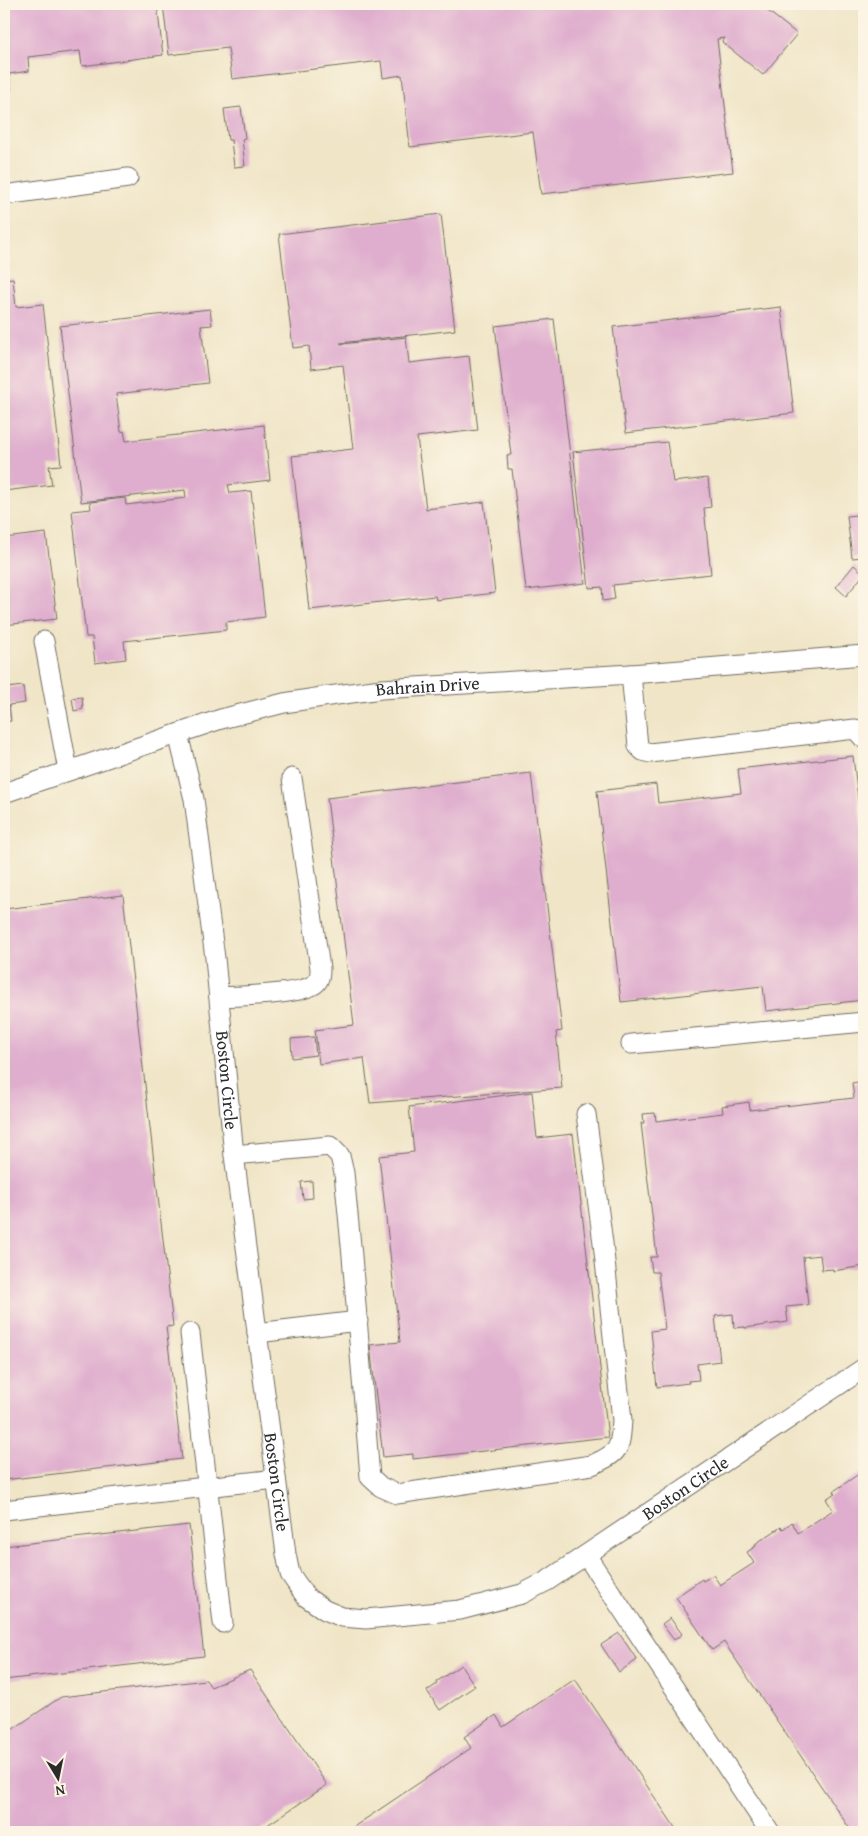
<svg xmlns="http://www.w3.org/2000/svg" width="868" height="1836" viewBox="0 0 868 1836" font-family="'Gentium Book Plus',serif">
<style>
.building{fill:#dfadce}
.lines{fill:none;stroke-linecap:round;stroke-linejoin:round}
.service-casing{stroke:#706c62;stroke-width:21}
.service{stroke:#fff;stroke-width:19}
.labels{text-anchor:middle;stroke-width:4;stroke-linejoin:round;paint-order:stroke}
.street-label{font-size:18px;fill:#2b2b2b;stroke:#fcf5e5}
</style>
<rect width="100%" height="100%" fill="#fcf5e5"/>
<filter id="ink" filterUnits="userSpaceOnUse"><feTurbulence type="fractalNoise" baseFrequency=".02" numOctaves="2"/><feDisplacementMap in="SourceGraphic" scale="10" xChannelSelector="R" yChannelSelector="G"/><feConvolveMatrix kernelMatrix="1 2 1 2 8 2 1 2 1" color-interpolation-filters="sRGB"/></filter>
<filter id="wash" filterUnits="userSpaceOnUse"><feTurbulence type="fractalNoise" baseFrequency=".0096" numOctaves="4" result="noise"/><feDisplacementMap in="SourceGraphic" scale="20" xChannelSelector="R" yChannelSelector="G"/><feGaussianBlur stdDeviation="1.12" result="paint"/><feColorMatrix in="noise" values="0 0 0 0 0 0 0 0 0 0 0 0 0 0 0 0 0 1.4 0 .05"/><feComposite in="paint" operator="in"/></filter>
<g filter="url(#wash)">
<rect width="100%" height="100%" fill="#f0e5c7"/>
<g id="blocks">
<g class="building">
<path d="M 4,4 L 157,4 L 163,55 L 82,66 L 80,51 L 28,57 L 29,71 L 9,74 L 11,89 L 4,99 Z"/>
<path d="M 163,4 L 759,4 L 797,34 L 763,75 L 722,42 L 725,38 L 717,39 L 733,172 L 541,194 L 533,132 L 410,147 L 402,75 L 383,78 L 381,61 L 232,79 L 228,48 L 169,55 Z"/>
<path d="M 241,107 L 245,138 L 242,139 L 245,166 L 234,167 L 231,140 L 228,140 L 224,109 Z"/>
<path d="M 441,214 L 455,330 L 340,343 L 341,344 L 406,337 L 409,363 L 469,356 L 478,430 L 417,437 L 426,509 L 484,502 L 495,593 L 436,600 L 435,596 L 309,610 L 292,456 L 353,449 L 343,365 L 311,369 L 309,346 L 293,348 L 279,234 Z"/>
<path d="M 13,278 L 16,307 L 43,304 L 61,465 L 49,466 L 52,485 L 4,491 L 4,279 Z"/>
<path d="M 781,307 L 794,413 L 626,433 L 613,327 Z"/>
<path d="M 210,309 L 212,325 L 201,326 L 208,383 L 116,394 L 121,432 L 124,431 L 126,441 L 264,425 L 270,480 L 228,485 L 230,493 L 251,491 L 265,617 L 226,622 L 226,630 L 124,641 L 126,659 L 95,663 L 92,637 L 86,637 L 72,511 L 91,509 L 90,502 L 125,498 L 126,505 L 186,498 L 185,490 L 81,502 L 60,326 Z"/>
<path d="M 554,319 L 585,583 L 526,590 L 512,469 L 508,469 L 507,455 L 511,455 L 495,326 Z"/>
<path d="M 667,442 L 673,482 L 708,478 L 711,507 L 704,508 L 711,574 L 613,585 L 615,599 L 603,601 L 602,587 L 589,588 L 573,452 Z"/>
<path d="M 864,514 L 864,557 L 852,558 L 847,516 Z"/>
<path d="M 46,533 L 57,619 L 4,625 L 4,538 Z"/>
<path d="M 854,565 L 864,574 L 846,596 L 836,587 Z"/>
<path d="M 4,672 L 7,688 L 23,686 L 25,703 L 9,705 L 11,721 L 4,722 Z"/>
<path d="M 82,697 L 83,709 L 74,711 L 72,698 Z"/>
<path d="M 853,756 L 864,849 L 864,1000 L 766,1011 L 763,986 L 621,1002 L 597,791 L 656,784 L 658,803 L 741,793 L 738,769 Z"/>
<path d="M 531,773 L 562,1031 L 556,1032 L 562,1088 L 370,1103 L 364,1058 L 319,1064 L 315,1030 L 354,1025 L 327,798 Z"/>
<path d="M 123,895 L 173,1326 L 166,1327 L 182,1459 L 4,1480 L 4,909 Z"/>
<path d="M 314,1037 L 316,1055 L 292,1058 L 291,1039 Z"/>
<path d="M 864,1081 L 864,1266 L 833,1271 L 833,1269 L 822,1270 L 820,1255 L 803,1257 L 808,1305 L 786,1307 L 788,1322 L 745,1328 L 745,1327 L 734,1328 L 733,1314 L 715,1316 L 720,1361 L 697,1364 L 699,1380 L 688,1381 L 689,1383 L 657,1387 L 651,1331 L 665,1329 L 658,1272 L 652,1272 L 650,1257 L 657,1257 L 641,1123 L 644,1123 L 643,1114 L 655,1113 L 656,1121 L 723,1113 L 722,1106 L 749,1102 L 750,1110 L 854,1098 L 852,1083 Z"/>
<path d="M 532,1092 L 537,1138 L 573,1134 L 608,1437 L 413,1459 L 413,1454 L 383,1457 L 370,1345 L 400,1342 L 379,1156 L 414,1152 L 409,1107 Z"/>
<path d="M 312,1181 L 313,1198 L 303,1199 L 301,1182 Z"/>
<path d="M 860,1473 L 864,1479 L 864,1832 L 852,1832 L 724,1642 L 712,1650 L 676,1597 L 702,1579 L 703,1581 L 713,1575 L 720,1585 L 754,1563 L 747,1552 L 756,1546 L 755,1544 L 781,1527 L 783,1529 L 792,1522 L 798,1533 L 833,1510 L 826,1499 L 835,1493 L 834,1491 Z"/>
<path d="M 189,1525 L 204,1656 L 4,1680 L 4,1546 Z"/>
<path d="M 670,1618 L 682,1634 L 674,1640 L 662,1624 Z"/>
<path d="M 619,1633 L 637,1660 L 619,1672 L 601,1645 Z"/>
<path d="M 461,1665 L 475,1686 L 440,1710 L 427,1691 L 437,1684 L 436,1682 Z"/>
<path d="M 250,1670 L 327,1785 L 257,1832 L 4,1832 L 4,1735 L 61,1697 L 206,1680 L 211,1687 Z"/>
<path d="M 575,1679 L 678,1832 L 346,1832 L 471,1748 L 464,1737 L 496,1715 L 503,1727 Z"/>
</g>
</g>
</g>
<g filter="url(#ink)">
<use href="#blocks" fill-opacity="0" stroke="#706c62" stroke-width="1"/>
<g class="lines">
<defs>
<g id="service">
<path d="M 4,195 L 128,178"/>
<path d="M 44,641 L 68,771"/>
<path d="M 631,674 L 638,746 L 643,751 L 650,753 L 855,729 L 864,739"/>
<path id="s1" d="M 178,734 L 194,799 L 215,958 L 234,1155 L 286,1554 L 290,1574 L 306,1597 L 325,1610 L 342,1617 L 366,1619 L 460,1610 L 522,1594 L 547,1581 L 864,1368"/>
<path id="s2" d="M 4,793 L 221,719 L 284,703 L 329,696 L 381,689 L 631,674 L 864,655"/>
<path d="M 219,997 C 238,996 304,995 316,983 C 320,979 320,973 320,968 L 292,778"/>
<path d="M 631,1044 L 864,1022"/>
<path d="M 234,1155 L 330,1146 L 340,1156 L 344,1173 L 352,1256 L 370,1477 L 381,1487 L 397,1494 L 592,1465 C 620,1452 620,1450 622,1420 L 603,1243 L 586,1114"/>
<path d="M 190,1333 L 223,1623"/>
<path d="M 257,1333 L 358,1321"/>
<path d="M 4,1510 L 276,1479"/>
<path d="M 586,1555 L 770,1832"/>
</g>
</defs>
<use href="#service" class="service-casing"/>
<use href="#service" class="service"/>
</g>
</g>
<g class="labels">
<g class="street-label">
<text dy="6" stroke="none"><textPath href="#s2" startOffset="439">Bahrain Drive</textPath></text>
<text dy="6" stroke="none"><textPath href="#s1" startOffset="350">Boston Circle</textPath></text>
<text dy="6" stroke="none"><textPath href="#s1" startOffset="755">Boston Circle</textPath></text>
<text dy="6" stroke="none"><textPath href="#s1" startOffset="1295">Boston Circle</textPath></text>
</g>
</g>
<rect width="868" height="1836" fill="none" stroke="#fcf5e5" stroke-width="20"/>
<g transform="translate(58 1778) rotate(170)" stroke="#fcf5e5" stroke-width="4" paint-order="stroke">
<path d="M0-4L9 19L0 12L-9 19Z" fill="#2b2b2b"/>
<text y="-8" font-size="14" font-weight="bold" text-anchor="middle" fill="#2b2b2b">N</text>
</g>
</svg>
